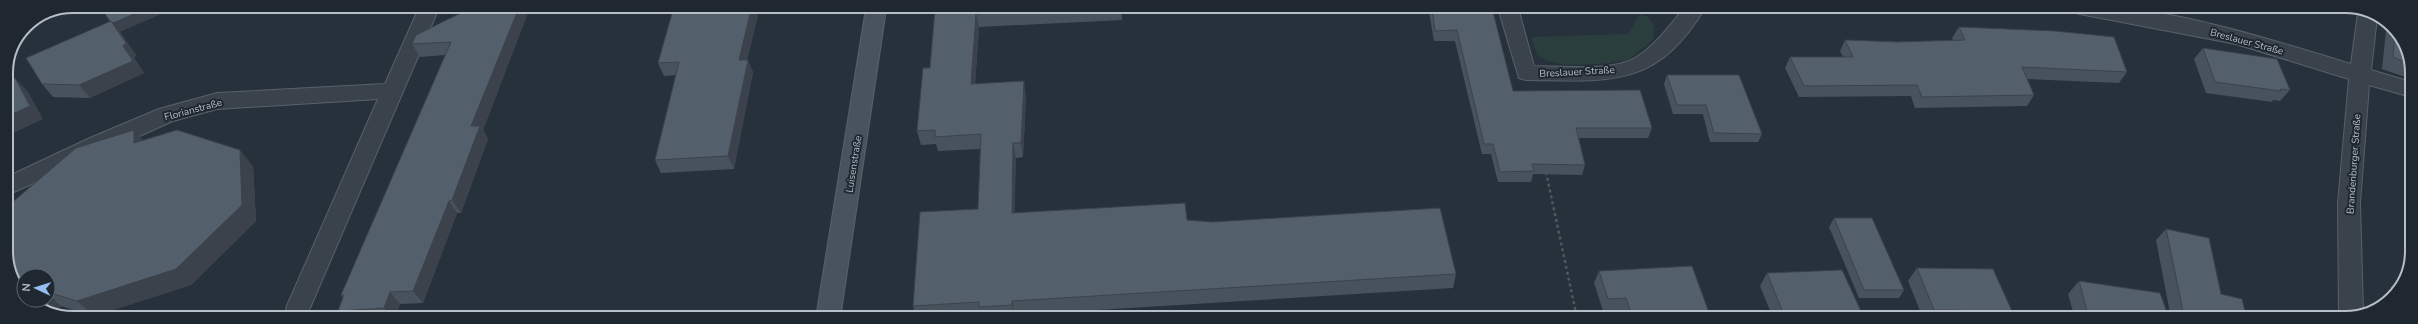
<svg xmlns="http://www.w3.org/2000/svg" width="2418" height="324" viewBox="0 0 2418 324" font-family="'Nunito Sans',sans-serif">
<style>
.green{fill:#2a3e3e}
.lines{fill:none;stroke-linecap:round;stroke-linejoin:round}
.street-casing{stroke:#58616a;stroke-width:2}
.secondary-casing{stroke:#58616a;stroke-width:2}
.path{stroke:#495b5c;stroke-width:2.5;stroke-dasharray:3 3;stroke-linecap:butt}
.street{fill:#3a434c;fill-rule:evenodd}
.secondary{fill:#49525f;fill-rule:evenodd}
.wall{fill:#48525d}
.shaded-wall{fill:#3b424c}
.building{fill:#545f6c;stroke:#3b424c}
.labels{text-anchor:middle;stroke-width:4;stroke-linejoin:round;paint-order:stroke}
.street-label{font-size:10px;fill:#b6bec7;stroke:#1f2831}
.rim{fill:none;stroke:#b6bec7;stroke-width:2}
</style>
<rect width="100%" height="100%" fill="#27313c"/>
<path class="green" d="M 1640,14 L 1648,17 L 1654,26 L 1653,40 L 1628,60 L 1600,64 L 1566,65 L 1547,61 L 1537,55 L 1531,37 L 1628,34 Z"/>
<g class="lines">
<defs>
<g id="street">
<path d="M 2070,7 C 2087,7 2105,5 2122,7 C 2200,17 2276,41 2351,64 L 2358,13 L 2360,9 L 2377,17 L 2371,70 L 2411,82 L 2411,97 L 2369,85 L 2360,203 L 2363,311 L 2346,318 L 2339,316 L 2338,203 L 2349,79 L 2236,44 L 2080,14 L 2073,12 Z"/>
<path d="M 1498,8 L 1518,8 L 1534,66 C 1562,66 1610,72 1635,58 C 1655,46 1670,25 1684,8 L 1705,8 C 1656,89 1610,81 1526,80 L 1519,78 Z"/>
<path d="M 418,10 L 438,10 L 307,315 L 299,318 L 289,315 L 286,308 L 378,99 L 217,109 L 173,121 L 7,195 L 7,177 L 90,138 L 159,109 L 217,93 L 385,84 Z"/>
</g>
<path id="secondary" d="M 866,9 L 886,9 L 840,318 L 816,318 Z"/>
</defs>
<use href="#street" class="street-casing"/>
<use href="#secondary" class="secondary-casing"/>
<path class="path" d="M 1546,172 L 1577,318"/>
<use href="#street" class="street"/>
<use href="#secondary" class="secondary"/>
</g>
<g class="wall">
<path d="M 1430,8 L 1492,8 L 1513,91 L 1652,128 L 1648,138 L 1579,138 L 1585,165 L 1582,175 L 1533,174 L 1531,182 L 1498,182 L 1491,154 L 1482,154 L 1455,41 L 1434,41 L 1429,12 Z"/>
<path d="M 935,9 L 1121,9 L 1122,20 L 979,27 L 975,84 L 1026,96 L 1023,157 L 1016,158 L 1014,213 L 1187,220 L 1456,274 L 1453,288 L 1015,315 L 1015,318 L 981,318 L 981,316 L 951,318 L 916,318 L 913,306 L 978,209 L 981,149 L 938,151 L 936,144 L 921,145 L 917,131 L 930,68 Z"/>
<path d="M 467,10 L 529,10 L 483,130 L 488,139 L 461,213 L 457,213 L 423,303 L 400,304 L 395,318 L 343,318 L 338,311 L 343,298 L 341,295 L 445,55 L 420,57 L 412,44 Z"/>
<path d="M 673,10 L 756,10 L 758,15 L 747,60 L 753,72 L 734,169 L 661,173 L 655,160 L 676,75 L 664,76 L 658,63 Z"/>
<path d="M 2387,21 L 2389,23 L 2411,59 L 2411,79 L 2382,69 Z"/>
<path d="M 1959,27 L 2127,72 L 2119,83 L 2027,79 L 2034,95 L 2027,106 L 1915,108 L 1911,96 L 1799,97 L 1785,68 L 1790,57 L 1843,57 L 1840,51 L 1845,40 L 1897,42 L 1953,40 L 1952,38 Z"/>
<path d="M 120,32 L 136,55 L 134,58 L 144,73 L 90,98 L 53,97 L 42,84 Z"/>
<path d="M 2203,48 L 2290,90 L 2280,101 L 2273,100 L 2272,102 L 2206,93 L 2194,59 Z"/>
<path d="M 1667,75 L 1762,134 L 1758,142 L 1710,142 L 1703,114 L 1673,114 L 1664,84 Z"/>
<path d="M 143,140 L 253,166 L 256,221 L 191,285 L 94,316 L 61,306 L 54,313 L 29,301 L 48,300 L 48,276 Z"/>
<path d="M 1834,218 L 1904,290 L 1899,298 L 1859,298 L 1829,227 Z"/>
<path d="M 2166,229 L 2221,294 L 2246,315 L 2260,318 L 2171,318 L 2156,240 Z"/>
<path d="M 1917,268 L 2012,311 L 2006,318 L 1923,318 L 1908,281 Z"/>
<path d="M 1599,271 L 1711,318 L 1623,318 L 1621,310 L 1603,311 L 1594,283 Z"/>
<path d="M 1767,273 L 1861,311 L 1856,318 L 1773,318 L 1760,286 Z"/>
<path d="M 2403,276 L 2393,295 L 2391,287 Z"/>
<path d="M 2079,281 L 2169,318 L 2075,318 L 2068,294 Z"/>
</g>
<g class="shaded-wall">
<path d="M 518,10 L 529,10 L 483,130 L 488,139 L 461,213 L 452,200 L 471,126 Z"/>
<path d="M 751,10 L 756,10 L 758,15 L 744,73 L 739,60 Z"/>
<path d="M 141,11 L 168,11 L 120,32 L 136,55 L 134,58 L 144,73 L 90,98 L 79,85 L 123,46 L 113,23 Z"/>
<path d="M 976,13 L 979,27 L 974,99 L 971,84 Z"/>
<path d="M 748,60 L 753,72 L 734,169 L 728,156 Z"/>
<path d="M 15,78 L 28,92 L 43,119 L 7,136 L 6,117 Z"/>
<path d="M 1024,81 L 1026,96 L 1023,157 L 1021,143 Z"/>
<path d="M 134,130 L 149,147 L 134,143 Z"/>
<path d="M 1013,143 L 1016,158 L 1014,227 L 1012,213 Z"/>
<path d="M 240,150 L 253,166 L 256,221 L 191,285 L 94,316 L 77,301 Z"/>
<path d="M 449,201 L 457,213 L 423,303 L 413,291 Z"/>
<path d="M 390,292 L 400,304 L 395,318 L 392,318 L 384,308 Z"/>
<path d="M 48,294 L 61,306 L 54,313 L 30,302 L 33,300 L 48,300 Z"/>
<path d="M 1012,301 L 1015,315 L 1015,318 L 1012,305 Z"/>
</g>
<g class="building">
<path d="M 1432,8 L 1492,8 L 1513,91 L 1640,90 L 1652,128 L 1576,128 L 1585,165 L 1532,164 L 1534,171 L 1500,172 L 1493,144 L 1484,144 L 1457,30 L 1435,31 Z"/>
<path d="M 935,9 L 1049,9 L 976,13 L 971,84 L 1024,81 L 1021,143 L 1013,143 L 1012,213 L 1185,203 L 1187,220 L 1212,222 L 1440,208 L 1456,274 L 1012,301 L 1012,305 L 979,307 L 979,302 L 913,306 L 920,212 L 978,209 L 981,134 L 935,137 L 935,130 L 917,131 L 923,68 L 930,68 Z"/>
<path d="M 467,10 L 518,10 L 471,126 L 480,126 L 452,200 L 449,201 L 413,291 L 390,292 L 384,308 L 338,311 L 344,295 L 341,295 L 451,42 L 412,44 L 416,35 Z"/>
<path d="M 673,10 L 751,10 L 739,60 L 748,60 L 728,156 L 655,160 L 679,62 L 658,63 Z"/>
<path d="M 103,11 L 141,11 L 113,23 L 111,21 L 110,21 Z"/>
<path d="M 111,21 L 126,43 L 123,46 L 133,61 L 79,85 L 42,84 L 26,58 Z"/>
<path d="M 1959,27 L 2055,31 L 2114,37 L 2127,72 L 2022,67 L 2034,95 L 1922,97 L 1917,85 L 1804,86 L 1790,57 L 1853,57 L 1845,40 L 1897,42 L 1965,40 Z"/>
<path d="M 2395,32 L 2411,59 L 2411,64 L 2393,57 Z"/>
<path d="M 2203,48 L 2277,59 L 2290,90 L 2280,89 L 2281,91 L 2215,82 Z"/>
<path d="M 1667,75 L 1739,75 L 1762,134 L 1714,133 L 1706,105 L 1677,105 Z"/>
<path d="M 15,78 L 30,106 L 6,117 L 6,82 Z"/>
<path d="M 134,130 L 134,143 L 177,130 L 240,150 L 242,205 L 176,269 L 77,301 L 48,292 L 48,276 L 24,276 L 24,294 L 8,268 L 8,206 L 76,148 Z"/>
<path d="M 1834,218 L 1872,218 L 1904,290 L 1864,290 Z"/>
<path d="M 2166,229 L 2209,238 L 2221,294 L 2242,299 L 2246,315 L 2260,318 L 2193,318 L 2184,316 Z"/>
<path d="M 1692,266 L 1711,318 L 1633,318 L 1626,298 L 1608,299 L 1599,271 Z"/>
<path d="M 1917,268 L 1993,269 L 2012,311 L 1934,310 Z"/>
<path d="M 1842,270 L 1861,311 L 1784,315 L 1767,273 Z"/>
<path d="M 2079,281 L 2160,293 L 2169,318 L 2089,318 Z"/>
<path d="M 28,300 L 33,300 L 30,302 Z"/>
</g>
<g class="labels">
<g class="street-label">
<text transform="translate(2247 41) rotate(15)" y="4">Breslauer Straße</text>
<text transform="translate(1577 71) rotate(-3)" y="4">Breslauer Straße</text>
<text transform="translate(193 109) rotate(-15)" y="4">Florianstraße</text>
<text transform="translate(853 164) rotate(-81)" y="4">Luisenstraße</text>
<text transform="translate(2353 164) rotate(-86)" y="4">Brandenburger Straße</text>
</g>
</g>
<path d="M0 0H2418V324H0ZM73 13H2345A60 60 0 0 1 2405 73V251A60 60 0 0 1 2345 311H73A60 60 0 0 1 13 251V73A60 60 0 0 1 73 13Z" fill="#1f2831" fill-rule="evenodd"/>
<path class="rim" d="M73 13H2345A60 60 0 0 1 2405 73V251A60 60 0 0 1 2345 311H73A60 60 0 0 1 13 251V73A60 60 0 0 1 73 13Z"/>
<g transform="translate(36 288) rotate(274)"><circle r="19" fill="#1f2831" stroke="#5b646d"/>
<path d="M0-3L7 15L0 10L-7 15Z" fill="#95bcee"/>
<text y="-6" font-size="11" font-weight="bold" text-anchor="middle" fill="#b6bec7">N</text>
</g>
</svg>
